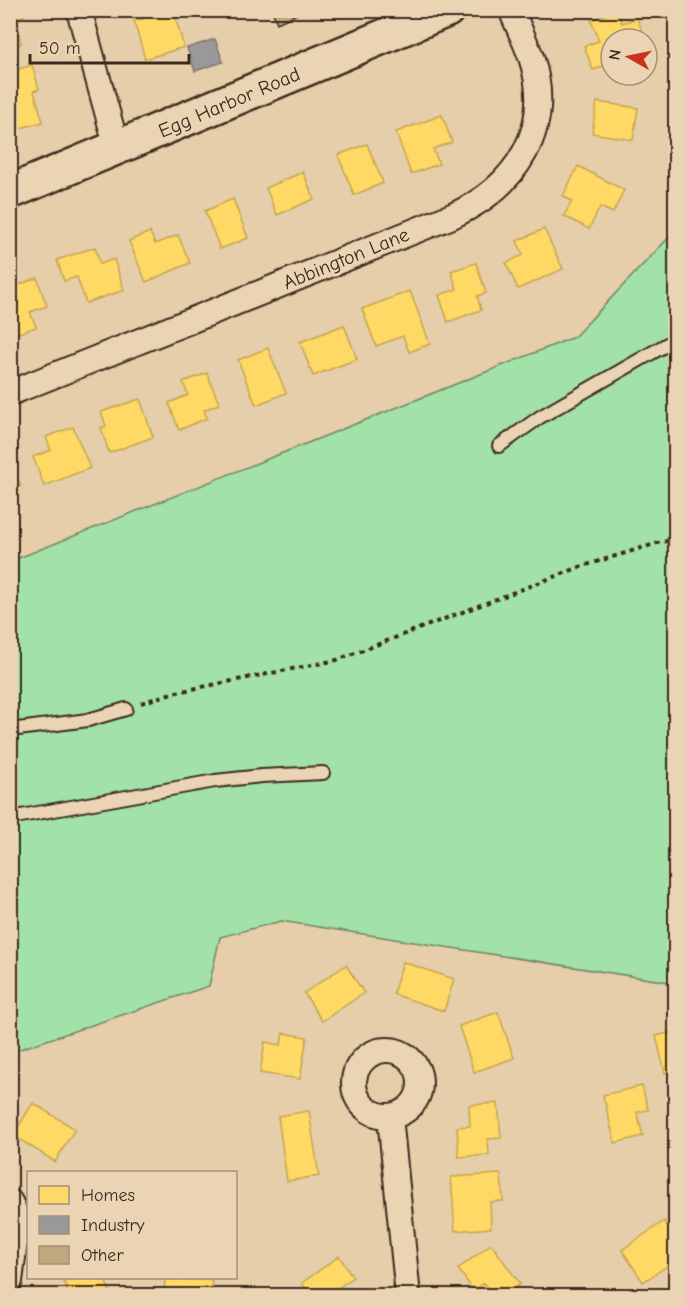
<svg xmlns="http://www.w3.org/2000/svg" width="686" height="1306" viewBox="0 0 686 1306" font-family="'Comic Neue',sans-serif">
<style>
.green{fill:#a2e1a8;stroke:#6e8663;stroke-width:1.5}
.homes{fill:#ffd966;stroke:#c4a450;stroke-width:1.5}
.industry{fill:#999;stroke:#7d7874;stroke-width:1.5}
.building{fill:#bfa87d;stroke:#3b2a1e;stroke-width:1.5}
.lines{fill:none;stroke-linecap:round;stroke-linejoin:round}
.lane-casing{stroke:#3b2a1e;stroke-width:16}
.street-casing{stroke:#3b2a1e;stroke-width:28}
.secondary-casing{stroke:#3b2a1e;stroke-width:38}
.path{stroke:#3b2a1e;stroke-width:4;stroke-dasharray:4.5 4.5;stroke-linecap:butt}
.lane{stroke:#ebd4b4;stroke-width:12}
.street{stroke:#ebd4b4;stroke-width:24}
.secondary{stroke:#ebd4b4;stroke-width:33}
.labels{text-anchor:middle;stroke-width:6;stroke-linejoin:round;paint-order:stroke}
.street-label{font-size:20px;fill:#3b2a1e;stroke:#ebd4b4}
</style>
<rect width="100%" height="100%" fill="#e5cea9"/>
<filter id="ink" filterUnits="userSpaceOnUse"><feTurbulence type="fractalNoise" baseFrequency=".0167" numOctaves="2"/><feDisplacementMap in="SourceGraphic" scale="12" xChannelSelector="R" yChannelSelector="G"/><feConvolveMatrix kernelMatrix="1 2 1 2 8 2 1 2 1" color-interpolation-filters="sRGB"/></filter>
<g filter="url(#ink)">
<path class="green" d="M 675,231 L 675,983 L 281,921 L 220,937 L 209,986 L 11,1052 L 11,561 L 574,337 Z"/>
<g class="homes">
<path d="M 10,10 L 23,10 L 24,16 L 15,18 L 21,44 L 10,46 Z"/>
<path d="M 141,10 L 173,10 L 184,47 L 145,59 L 134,21 L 143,19 Z"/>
<path d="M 618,10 L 622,23 L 637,18 L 645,39 L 611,39 L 611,63 L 593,70 L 584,46 L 599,41 L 591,20 Z"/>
<path d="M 32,65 L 39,89 L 34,91 L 43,122 L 10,131 L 10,72 Z"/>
<path d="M 597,102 L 638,108 L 633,140 L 592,133 Z"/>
<path d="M 442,115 L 452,142 L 433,149 L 439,164 L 411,174 L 396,132 Z"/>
<path d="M 367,144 L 383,183 L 354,195 L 338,155 Z"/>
<path d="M 578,166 L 624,190 L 613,213 L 600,207 L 589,229 L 564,216 L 572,201 L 563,196 Z"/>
<path d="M 303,172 L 314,199 L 277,215 L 266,188 Z"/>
<path d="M 233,199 L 248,238 L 220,249 L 205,211 Z"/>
<path d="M 544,229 L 563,269 L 518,289 L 506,263 L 523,255 L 517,241 Z"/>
<path d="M 150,232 L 155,244 L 178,235 L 190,263 L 146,282 L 129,241 Z"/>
<path d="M 95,247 L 100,264 L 114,259 L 124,290 L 86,303 L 77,277 L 64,281 L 57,260 Z"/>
<path d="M 476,263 L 486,293 L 477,296 L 481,310 L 448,322 L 439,295 L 457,289 L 451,271 Z"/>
<path d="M 37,278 L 47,306 L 30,312 L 36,327 L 10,336 L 10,288 Z"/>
<path d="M 410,291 L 430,344 L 409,352 L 403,336 L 376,346 L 362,309 Z"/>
<path d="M 344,325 L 357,359 L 313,376 L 300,342 Z"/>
<path d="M 268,348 L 286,393 L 256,405 L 238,360 Z"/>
<path d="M 207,373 L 219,404 L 204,410 L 207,418 L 179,430 L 169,403 L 188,395 L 183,382 Z"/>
<path d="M 140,399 L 153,437 L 109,453 L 101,428 L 106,426 L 101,412 Z"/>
<path d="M 73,427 L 90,468 L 44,486 L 33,457 L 51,450 L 46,437 Z"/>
<path d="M 12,464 L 21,486 L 10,490 L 10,465 Z"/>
<path d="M 403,962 L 454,979 L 444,1011 L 393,994 Z"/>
<path d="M 346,965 L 364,993 L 322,1021 L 304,993 Z"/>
<path d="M 498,1012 L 514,1058 L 474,1072 L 459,1026 Z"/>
<path d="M 676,1031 L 676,1071 L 665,1073 L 656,1036 Z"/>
<path d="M 283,1033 L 307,1037 L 300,1079 L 260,1073 L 265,1042 L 281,1045 Z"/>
<path d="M 642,1086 L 648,1110 L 637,1112 L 643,1136 L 615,1143 L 603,1095 Z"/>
<path d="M 33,1103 L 75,1129 L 55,1162 L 13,1135 Z"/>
<path d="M 498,1103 L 501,1138 L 488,1139 L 489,1155 L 459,1157 L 457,1127 L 470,1126 L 469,1105 Z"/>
<path d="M 309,1111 L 319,1176 L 287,1181 L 278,1116 Z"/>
<path d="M 501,1174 L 503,1201 L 490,1202 L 491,1228 L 455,1231 L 451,1177 Z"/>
<path d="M 664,1221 L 676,1239 L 676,1260 L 643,1282 L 622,1250 Z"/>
<path d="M 491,1244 L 520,1284 L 504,1296 L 493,1296 L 484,1283 L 474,1291 L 458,1269 Z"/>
<path d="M 339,1256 L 353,1277 L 327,1296 L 311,1296 L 302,1283 Z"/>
<path d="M 75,1278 L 104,1278 L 112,1296 L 69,1296 L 64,1282 Z"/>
<path d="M 165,1279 L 212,1280 L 211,1296 L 164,1296 Z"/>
</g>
<path class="industry" d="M 215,39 L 223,62 L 195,71 L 187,48 Z"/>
<path class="building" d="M 272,10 L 306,10 L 277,23 Z"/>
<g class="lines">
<defs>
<g id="lane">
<path d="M 499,446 L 540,417 L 676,339"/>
<path d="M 10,730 L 88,720 L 126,709"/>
<path d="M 10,818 L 215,781 L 262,776 L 323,773"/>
</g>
<g id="street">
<path d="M 79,10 L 117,148"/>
<path d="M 10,393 L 452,216 C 516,187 555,129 531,57 C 525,41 518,26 511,10"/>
<circle cx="387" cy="1083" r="33"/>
<path d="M 390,1117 L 408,1296"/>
<path d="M 10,1202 L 18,1218 L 10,1281"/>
</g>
<path id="secondary" d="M 10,192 L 447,10"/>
</defs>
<use href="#lane" class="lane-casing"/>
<use href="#street" class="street-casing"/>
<use href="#secondary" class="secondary-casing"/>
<path class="path" d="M 141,703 L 172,693 L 337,660 L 580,567 L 661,542 L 676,540"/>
<use href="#lane" class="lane"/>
<use href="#street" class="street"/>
<use href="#secondary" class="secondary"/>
</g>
</g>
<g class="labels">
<g class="street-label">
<text transform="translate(229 102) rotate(-23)" y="7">Egg Harbor Road</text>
<text transform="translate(346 258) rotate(-22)" y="7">Abbington Lane</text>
</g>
</g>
<rect width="686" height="1306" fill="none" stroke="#ebd4b4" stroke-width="36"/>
<rect x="18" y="18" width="650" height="1270" fill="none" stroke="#3b2a1e" stroke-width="2" filter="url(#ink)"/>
<rect x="27" y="1171" width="210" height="108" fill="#ebd4b4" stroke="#a59078" stroke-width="1.5"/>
<rect x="39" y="1186" width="30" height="18" fill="#ffd966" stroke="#a59078" stroke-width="1.5"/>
<text x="81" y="1201" font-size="18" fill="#3b2a1e">Homes</text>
<rect x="39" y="1216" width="30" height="18" fill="#999999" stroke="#a59078" stroke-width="1.5"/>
<text x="81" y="1231" font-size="18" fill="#3b2a1e">Industry</text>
<rect x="39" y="1246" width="30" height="18" fill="#bfa87d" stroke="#a59078" stroke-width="1.5"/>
<text x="81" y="1261" font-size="18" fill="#3b2a1e">Other</text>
<g transform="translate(629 57) rotate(279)"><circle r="28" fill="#ebd4b4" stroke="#a59078" stroke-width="1.5"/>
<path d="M0-4.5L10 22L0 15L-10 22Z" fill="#c8321e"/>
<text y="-9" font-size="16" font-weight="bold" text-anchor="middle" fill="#3b2a1e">N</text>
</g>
<path d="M30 54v9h159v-9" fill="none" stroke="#3b2a1e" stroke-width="3"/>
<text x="39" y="54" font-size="18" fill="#3b2a1e" stroke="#ebd4b4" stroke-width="4.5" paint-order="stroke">50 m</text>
</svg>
